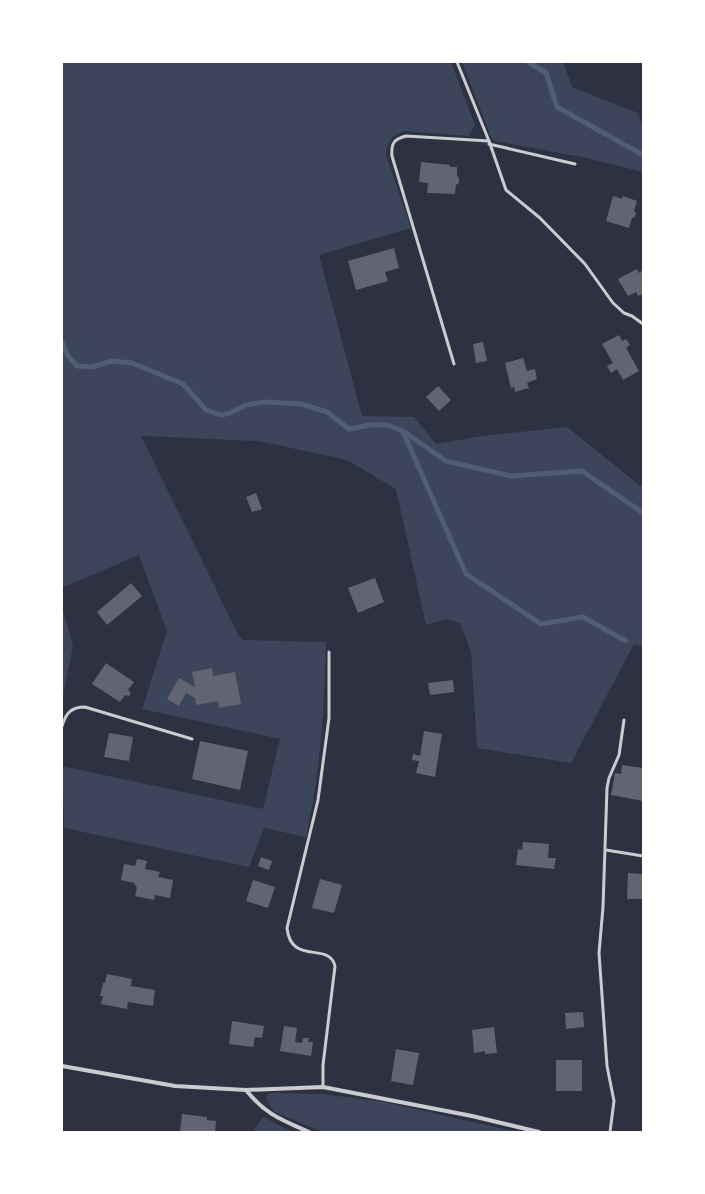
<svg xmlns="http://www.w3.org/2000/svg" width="705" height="1194" viewBox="0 0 705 1194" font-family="Arial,sans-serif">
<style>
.green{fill:#3c4559}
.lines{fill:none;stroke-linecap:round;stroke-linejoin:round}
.stream{stroke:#4f5d75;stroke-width:5}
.building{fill:#626471}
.service{stroke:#caccd0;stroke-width:3}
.minor{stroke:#caccd0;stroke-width:4}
</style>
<rect width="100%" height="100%" fill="#2d3142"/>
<g class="green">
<path d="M 62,62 L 451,62 L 475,125 L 469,136 L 404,131 C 392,136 387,142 386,155 L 411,228 L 319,255 L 362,416 L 414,417 L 436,444 L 482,436 L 567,427 L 643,488 L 643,647 L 634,644 L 571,763 L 477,748 L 471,651 L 460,623 L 446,619 L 426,625 L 396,489 L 347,460 L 258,441 L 141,436 L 238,634 L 243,640 L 326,642 C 324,708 321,771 306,837 L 264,828 L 249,867 L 64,828 L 62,766 L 263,809 L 280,739 L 142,709 L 167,631 L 139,555 L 62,588 Z"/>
<path d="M 462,62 L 563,62 L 572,87 L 638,113 L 643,127 L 643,172 L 582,157 L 495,141 L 491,137 Z"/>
<path d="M 62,606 L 73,646 L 62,701 Z"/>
<path d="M 270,1093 L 323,1094 L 384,1102 L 517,1132 L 322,1132 L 275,1112 L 267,1101 L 266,1096 Z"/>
<path d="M 263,1117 L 292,1132 L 253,1132 Z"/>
</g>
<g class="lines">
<g class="stream">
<path d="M 528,62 L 546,73 L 557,107 L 643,155"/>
<path d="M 62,342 L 68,356 L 77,366 L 92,367 L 112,361 L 132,363 L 183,384 L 206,410 L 221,415 L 230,413 L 246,405 L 264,402 L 301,404 L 327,412 L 349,429 L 370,425 L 387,425 L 403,431 L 446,461 L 511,476 L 582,471 L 643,513"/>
<path d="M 403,432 L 466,574 L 541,624 L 583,617 L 626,641"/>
</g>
</g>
<g class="building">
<path d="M 421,162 L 450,165 L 450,167 L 457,167 L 457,176 L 459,178 L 459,183 L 456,185 L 455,194 L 427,193 L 428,183 L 419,182 Z"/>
<path d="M 613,196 L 622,199 L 623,196 L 637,201 L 634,211 L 636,213 L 635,217 L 632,218 L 629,228 L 606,221 Z"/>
<path d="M 394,248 L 399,268 L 385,272 L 388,281 L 356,290 L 348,261 Z"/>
<path d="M 637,269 L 639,273 L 643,270 L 643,294 L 638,296 L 636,292 L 628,296 L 618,279 Z"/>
<path d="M 619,335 L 622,341 L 626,339 L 630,345 L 626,348 L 639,371 L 623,380 L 617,369 L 611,373 L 607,366 L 613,363 L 602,344 Z"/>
<path d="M 483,342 L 487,361 L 476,363 L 473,344 Z"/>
<path d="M 523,358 L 527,371 L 535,369 L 537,379 L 527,383 L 529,388 L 515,392 L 514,387 L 511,388 L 505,363 Z"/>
<path d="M 438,386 L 451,400 L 439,411 L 426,397 Z"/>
<path d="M 256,493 L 262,509 L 252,512 L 246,497 Z"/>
<path d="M 375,578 L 384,602 L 358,613 L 348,588 Z"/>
<path d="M 131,583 L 142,596 L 107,625 L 97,612 Z"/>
<path d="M 106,663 L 134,682 L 128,690 L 131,693 L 129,696 L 125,695 L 120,702 L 92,684 Z"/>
<path d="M 212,668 L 213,676 L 235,672 L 241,704 L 219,708 L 218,701 L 196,705 L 195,698 L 186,693 L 179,706 L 167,699 L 179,678 L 195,687 L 192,672 Z"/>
<path d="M 453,680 L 454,692 L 430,695 L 428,683 Z"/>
<path d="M 424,731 L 442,734 L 435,777 L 416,773 L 419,761 L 412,760 L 413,754 L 420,756 Z"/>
<path d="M 109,733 L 133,737 L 129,761 L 104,757 Z"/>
<path d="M 200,741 L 248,751 L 240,790 L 192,779 Z"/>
<path d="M 622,765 L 643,768 L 643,801 L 611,795 L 615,773 L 621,774 Z"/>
<path d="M 523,842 L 549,844 L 548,858 L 556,858 L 554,869 L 516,865 L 518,849 L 522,850 Z"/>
<path d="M 261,857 L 272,861 L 269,870 L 258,866 Z"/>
<path d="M 137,859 L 147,861 L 145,869 L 160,872 L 158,877 L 173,880 L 170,898 L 155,895 L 154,900 L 135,896 L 137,888 L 134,883 L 121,880 L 124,864 L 135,866 Z"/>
<path d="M 628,873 L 643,874 L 643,899 L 627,899 Z"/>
<path d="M 320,879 L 342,885 L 334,913 L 312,908 Z"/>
<path d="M 253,880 L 275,887 L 268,908 L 246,901 Z"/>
<path d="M 107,974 L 132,979 L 131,986 L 155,990 L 153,1006 L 128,1002 L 127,1009 L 101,1004 L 103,996 L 100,996 L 103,983 L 105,983 Z"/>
<path d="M 583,1012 L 584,1027 L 566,1029 L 565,1013 Z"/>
<path d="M 232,1021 L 264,1026 L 262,1038 L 255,1037 L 253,1047 L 229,1044 Z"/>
<path d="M 284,1026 L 297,1028 L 295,1042 L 302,1043 L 303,1038 L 309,1038 L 308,1042 L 313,1042 L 311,1056 L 280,1051 Z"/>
<path d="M 494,1027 L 497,1053 L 485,1054 L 485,1051 L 474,1053 L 472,1030 Z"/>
<path d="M 396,1049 L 419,1053 L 413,1085 L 391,1081 Z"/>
<rect x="556" y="1060" width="26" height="31"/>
<path d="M 182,1114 L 207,1117 L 207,1120 L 216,1121 L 215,1132 L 180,1132 Z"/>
</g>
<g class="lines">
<g class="service">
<path d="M 457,62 L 489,141 L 506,190 L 540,218 L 585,264 L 613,303 L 624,313 L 632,316 L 643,324"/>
<path d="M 489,144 L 575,164"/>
<path d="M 454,364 L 392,156 C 391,143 394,139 406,136 L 489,141"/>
<path d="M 62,726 C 66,713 71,707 85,707 L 192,739"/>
<path d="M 606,850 L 643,856"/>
<path d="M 323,1087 L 323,1065 L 335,966 C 329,941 291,966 287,928 L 318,800 L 329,718 L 329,652"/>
<path d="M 610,1132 L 614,1101 L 607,1066 L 599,953 L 603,907 L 607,788 L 609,778 L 619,755 L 624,720"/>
</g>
<g class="minor">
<path d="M 62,1066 L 175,1086 L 246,1090 L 323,1087 L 472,1116 L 539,1132"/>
<path d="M 246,1090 C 266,1115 282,1120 309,1132"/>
</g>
</g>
<rect width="705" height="1194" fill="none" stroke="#ffffff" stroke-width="126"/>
</svg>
